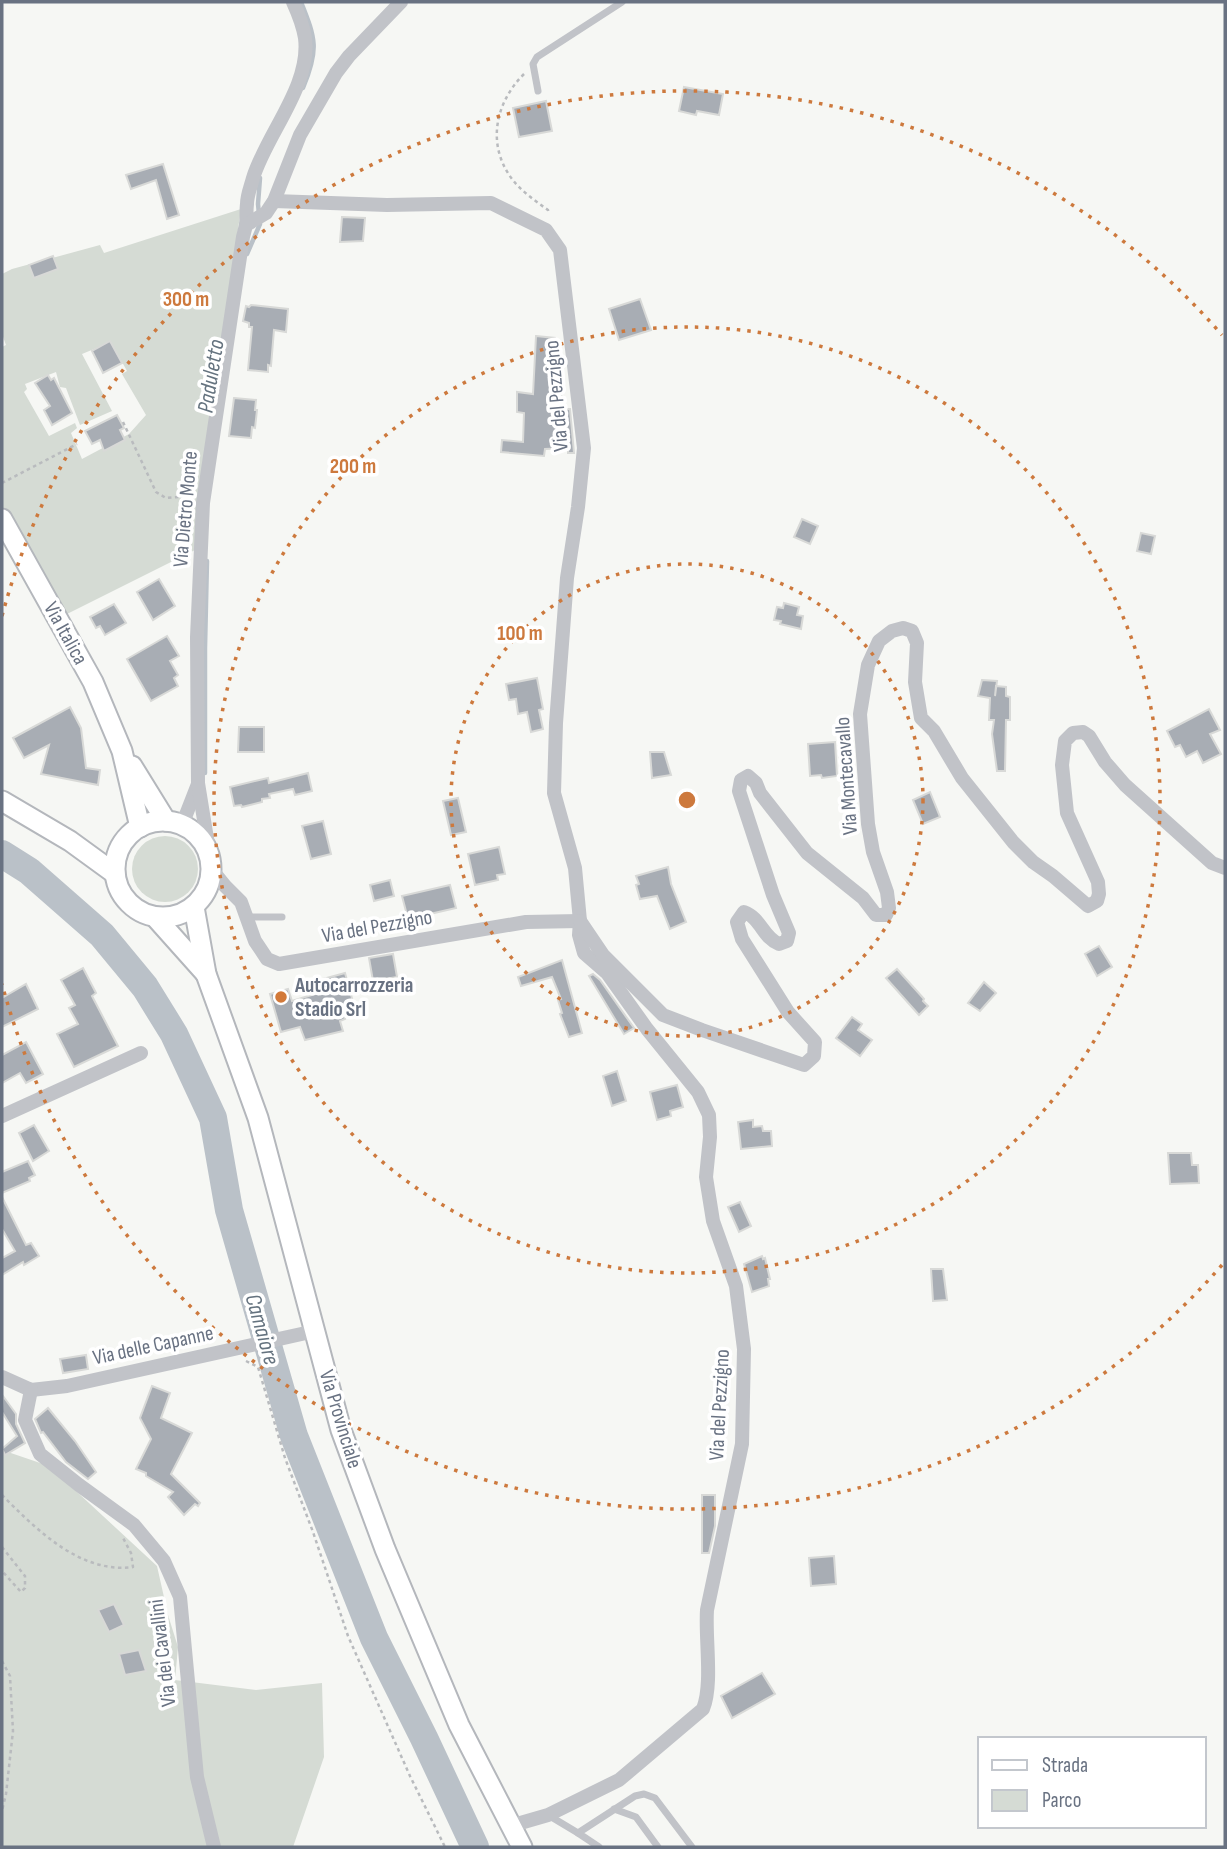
<svg xmlns="http://www.w3.org/2000/svg" width="1227" height="1849" viewBox="0 0 1227 1849" font-family="'Sofia Sans Condensed',sans-serif">
<style>
.green{fill:#d5dbd4;fill-rule:evenodd}
.lines{fill:none;stroke-linecap:round;stroke-linejoin:round}
.stream{stroke:#bac1c8;stroke-width:4.5}
.river{stroke:#bac1c8;stroke-width:28}
.building{fill:#a8adb4;stroke:#d8d9d7;stroke-width:2}
.secondary-casing{stroke:#b4b7bc;stroke-width:23}
.path{stroke:#b9bbbe;stroke-width:2.5;stroke-dasharray:3.5 3.5;stroke-linecap:butt}
.service{stroke:#c1c3c8;stroke-width:7}
.minor{stroke:#c1c3c8;stroke-width:14}
.secondary{stroke:#fff;stroke-width:19}
.ring{fill:none;stroke:#cd793d;stroke-width:3.5;stroke-dasharray:3.5 7}
.poi-dot{fill:#d27939;stroke:#fff;stroke-width:2.5}
.labels{text-anchor:middle;stroke-width:7;stroke-linejoin:round;paint-order:stroke}
.street-label{font-size:21px;fill:#697282;stroke:#fff}
.poi-label{font-size:21px;font-weight:bold;fill:#697282;stroke:#fff;text-anchor:start}
.water-label{font-size:23px;font-style:italic;fill:#65737f;stroke:#fff}
.centre{fill:#cd793d;stroke:#fff;stroke-width:3.5}
.ring-label{font-size:21px;text-anchor:middle;font-weight:bold;fill:#cd793d;stroke:#fff;stroke-width:7;stroke-linejoin:round;paint-order:stroke}
</style>
<rect width="100%" height="100%" fill="#f6f7f4"/>
<g class="green">
<path d="M 241,209 L 201,480 L 201,547 L 61,617 L 2,511 L 2,347 L 6,345 L 2,334 L 2,274 L 12,269 L 100,245 L 104,253 ZM 111,342 L 127,371 L 122,374 L 146,415 L 129,434 L 82,459 L 71,433 L 77,428 L 75,423 L 49,436 L 24,392 L 27,389 L 25,384 L 56,372 L 60,387 L 66,388 L 80,425 L 112,411 L 82,354 Z"/>
<circle cx="165" cy="869" r="33"/>
<path d="M 2,1450 L 49,1466 L 157,1566 L 168,1615 L 178,1647 L 175,1680 L 256,1690 L 322,1683 L 324,1757 L 293,1847 L 2,1847 Z"/>
</g>
<g class="lines">
<g class="stream">
<path d="M 301,2 C 316,39 319,50 303,88"/>
<path d="M 247,254 L 260,224 L 258,204 L 260,178"/>
<path d="M 205,773 L 205,648 L 207,561"/>
</g>
<path class="river" d="M 2,854 L 29,871 L 102,935 L 145,987 L 174,1034 L 213,1118 L 229,1210 L 294,1436 L 374,1638 L 424,1738 L 475,1847"/>
</g>
<g class="building">
<path d="M 684,87 L 723,94 L 719,115 L 697,111 L 696,115 L 679,111 Z"/>
<path d="M 546,101 L 552,131 L 519,137 L 513,108 Z"/>
<path d="M 163,164 L 179,215 L 167,219 L 156,180 L 131,189 L 126,175 Z"/>
<path d="M 342,217 L 365,218 L 363,241 L 340,242 Z"/>
<path d="M 53,256 L 58,269 L 34,278 L 29,265 Z"/>
<path d="M 640,299 L 651,330 L 619,340 L 609,309 Z"/>
<path d="M 251,305 L 288,309 L 286,332 L 274,330 L 271,366 L 268,365 L 268,372 L 248,370 L 252,327 L 249,327 L 249,323 L 243,321 L 246,306 L 249,307 Z"/>
<path d="M 536,336 L 555,338 L 553,361 L 563,361 L 562,385 L 560,385 L 563,409 L 570,409 L 574,453 L 568,453 L 568,448 L 545,449 L 544,456 L 501,452 L 502,440 L 523,442 L 524,413 L 517,412 L 517,392 L 533,394 Z"/>
<path d="M 110,341 L 122,363 L 103,373 L 92,351 Z"/>
<path d="M 48,375 L 51,380 L 54,378 L 72,413 L 52,425 L 44,410 L 50,406 L 35,383 Z"/>
<path d="M 234,398 L 256,400 L 255,410 L 257,410 L 255,428 L 252,427 L 251,438 L 229,436 Z"/>
<path d="M 117,415 L 124,428 L 120,430 L 125,440 L 104,451 L 100,440 L 92,444 L 85,431 Z"/>
<path d="M 802,519 L 818,526 L 810,544 L 794,537 Z"/>
<path d="M 1141,533 L 1155,536 L 1151,554 L 1137,551 Z"/>
<path d="M 159,579 L 175,606 L 153,620 L 137,592 Z"/>
<path d="M 784,603 L 799,607 L 797,615 L 803,616 L 801,629 L 780,624 L 781,621 L 774,620 L 777,607 L 783,608 Z"/>
<path d="M 114,604 L 126,623 L 105,635 L 100,626 L 96,628 L 90,617 Z"/>
<path d="M 167,636 L 179,656 L 170,661 L 178,675 L 174,678 L 178,686 L 151,701 L 127,659 Z"/>
<path d="M 537,678 L 543,709 L 539,710 L 543,729 L 531,732 L 527,712 L 518,714 L 516,699 L 509,700 L 506,684 Z"/>
<path d="M 982,680 L 997,681 L 995,696 L 996,686 L 1006,687 L 1006,696 L 1010,697 L 1010,720 L 1006,720 L 1005,771 L 997,771 L 992,734 L 994,720 L 989,720 L 990,698 L 978,696 Z"/>
<path d="M 70,707 L 81,728 L 86,768 L 100,770 L 98,785 L 41,774 L 49,745 L 24,758 L 13,738 Z"/>
<path d="M 1209,709 L 1220,730 L 1210,734 L 1221,754 L 1203,763 L 1197,751 L 1186,757 L 1180,745 L 1175,747 L 1167,731 Z"/>
<path d="M 239,727 L 264,727 L 264,752 L 238,752 Z"/>
<path d="M 835,742 L 837,776 L 822,778 L 821,775 L 810,776 L 808,744 Z"/>
<path d="M 650,752 L 664,752 L 671,775 L 652,778 Z"/>
<path d="M 308,773 L 312,791 L 295,795 L 293,789 L 269,794 L 270,798 L 262,799 L 262,802 L 242,807 L 241,805 L 234,806 L 230,787 L 268,778 L 269,783 Z"/>
<path d="M 930,792 L 940,817 L 923,824 L 913,800 Z"/>
<path d="M 458,798 L 466,832 L 451,835 L 443,801 Z"/>
<path d="M 323,821 L 331,854 L 311,859 L 302,826 Z"/>
<path d="M 499,847 L 505,874 L 497,875 L 498,880 L 475,885 L 468,854 Z"/>
<path d="M 668,867 L 671,884 L 686,922 L 670,929 L 657,896 L 640,899 L 636,885 L 639,884 L 636,876 Z"/>
<path d="M 390,880 L 394,896 L 374,901 L 370,885 Z"/>
<path d="M 450,885 L 456,908 L 408,919 L 402,896 Z"/>
<path d="M 1099,946 L 1112,967 L 1097,976 L 1085,954 Z"/>
<path d="M 393,954 L 397,977 L 373,981 L 369,958 Z"/>
<path d="M 562,960 L 582,1033 L 569,1037 L 560,1014 L 562,1013 L 558,1000 L 561,999 L 552,977 L 521,986 L 518,977 Z"/>
<path d="M 83,968 L 96,993 L 92,996 L 118,1046 L 74,1067 L 57,1034 L 78,1024 L 69,1008 L 75,1005 L 61,980 Z"/>
<path d="M 897,969 L 924,999 L 923,1001 L 928,1006 L 919,1015 L 886,978 Z"/>
<path d="M 345,973 L 353,1002 L 345,1004 L 349,1014 L 344,1015 L 345,1019 L 340,1021 L 343,1031 L 305,1040 L 300,1027 L 281,1032 L 270,994 L 288,989 L 292,1001 L 315,994 L 312,982 Z"/>
<path d="M 593,974 L 600,980 L 634,1028 L 624,1034 L 589,976 Z"/>
<path d="M 984,982 L 996,993 L 980,1011 L 968,1003 Z"/>
<path d="M 26,984 L 38,1009 L 2,1027 L 2,998 Z"/>
<path d="M 852,1017 L 862,1024 L 858,1030 L 872,1040 L 860,1056 L 836,1038 Z"/>
<path d="M 26,1042 L 43,1074 L 26,1083 L 20,1073 L 2,1083 L 2,1055 Z"/>
<path d="M 617,1071 L 626,1101 L 612,1106 L 603,1076 Z"/>
<path d="M 677,1085 L 683,1107 L 670,1111 L 671,1116 L 657,1120 L 650,1092 Z"/>
<path d="M 753,1120 L 753,1127 L 762,1126 L 763,1131 L 771,1131 L 772,1146 L 741,1149 L 738,1122 Z"/>
<path d="M 34,1125 L 49,1151 L 33,1161 L 19,1133 Z"/>
<path d="M 1168,1153 L 1191,1153 L 1192,1165 L 1198,1165 L 1199,1183 L 1170,1184 Z"/>
<path d="M 28,1161 L 35,1175 L 29,1178 L 30,1181 L 2,1193 L 2,1172 Z"/>
<path d="M 2,1197 L 26,1245 L 31,1243 L 39,1256 L 24,1265 L 23,1262 L 2,1275 L 2,1258 L 15,1251 L 2,1229 Z"/>
<path d="M 740,1202 L 751,1226 L 739,1232 L 728,1207 Z"/>
<path d="M 762,1256 L 763,1259 L 765,1258 L 770,1279 L 768,1279 L 769,1286 L 752,1292 L 744,1264 Z"/>
<path d="M 931,1269 L 943,1269 L 947,1300 L 933,1301 Z"/>
<path d="M 86,1355 L 88,1369 L 63,1373 L 60,1359 Z"/>
<path d="M 152,1386 L 170,1393 L 161,1418 L 192,1433 L 171,1474 L 200,1503 L 198,1506 L 195,1504 L 184,1515 L 168,1497 L 173,1492 L 146,1476 L 146,1473 L 136,1469 L 151,1439 L 140,1418 Z"/>
<path d="M 3,1396 L 16,1414 L 16,1424 L 25,1443 L 5,1455 L 2,1449 L 17,1436 L 2,1412 Z"/>
<path d="M 48,1408 L 75,1441 L 96,1472 L 88,1479 L 66,1462 L 43,1432 L 41,1433 L 35,1419 Z"/>
<path d="M 702,1495 L 715,1495 L 715,1526 L 709,1553 L 702,1553 Z"/>
<path d="M 834,1556 L 836,1584 L 811,1586 L 809,1558 Z"/>
<path d="M 114,1604 L 124,1625 L 109,1632 L 98,1610 Z"/>
<path d="M 139,1650 L 146,1671 L 125,1675 L 119,1654 Z"/>
<path d="M 762,1673 L 775,1694 L 732,1718 L 721,1696 Z"/>
</g>
<g class="lines">
<defs>
<g id="secondary">
<path d="M 2,519 L 93,682 L 122,751 L 140,827"/>
<path d="M 132,766 L 166,821"/>
<path d="M 2,801 L 70,841 L 114,873"/>
<circle cx="163" cy="869" r="48"/>
<path d="M 194,907 L 206,974 L 258,1118 L 341,1430 L 385,1549 L 459,1725 L 522,1847"/>
<path d="M 156,918 L 206,974"/>
</g>
</defs>
<use href="#secondary" class="secondary-casing"/>
<g class="path">
<path d="M 524,74 C 492,106 486,152 518,186 C 527,195 538,203 548,210 L 549,214"/>
<path d="M 123,422 L 156,492 L 166,498 L 190,496"/>
<path d="M 2,483 L 77,444"/>
<path d="M 246,1361 L 258,1367 L 285,1458 L 313,1532 L 348,1636 L 410,1776 L 445,1847"/>
<path d="M 2,1495 C 36,1529 80,1574 133,1567 L 131,1553 L 122,1536"/>
<path d="M 2,1547 L 25,1576 L 25,1588 L 21,1592 L 2,1571"/>
<path d="M 2,1661 L 10,1676 L 13,1731 L 6,1794 L 2,1811"/>
</g>
<g class="service">
<path d="M 538,91 L 533,64 L 537,57 L 622,2"/>
<path d="M 246,917 L 282,917"/>
<path d="M 614,1809 L 636,1817 L 658,1847"/>
<path d="M 548,1815 L 578,1833"/>
<path d="M 599,1847 L 578,1833 L 635,1796 L 644,1794 L 655,1798 L 692,1847"/>
</g>
<g class="minor">
<path d="M 274,201 L 387,205 L 491,203 L 546,230 L 560,250 L 584,448 L 578,507 L 567,578 L 556,723 L 554,793 L 575,868 L 580,921 L 579,935 L 584,953 L 607,973 L 647,1029 L 698,1092 L 709,1115 L 710,1137 L 706,1177 L 713,1221 L 736,1286 L 744,1349 L 742,1444 L 707,1610 C 705,1639 713,1684 703,1709 L 619,1780 L 548,1815 L 510,1826"/>
<path d="M 246,225 C 247,218 246,211 247,204 C 247,195 251,186 253,178 C 267,133 311,86 305,38 C 303,25 298,13 293,2"/>
<path d="M 182,825 L 198,784"/>
<path d="M 210,857 L 198,783 L 197,637 L 203,503 L 243,237 L 246,225 L 266,213 L 274,201 L 300,135 L 336,73 L 349,56 L 401,2"/>
<path d="M 212,870 L 225,886 L 241,902 L 255,941 L 267,959 L 279,964 L 526,922 L 580,921"/>
<path d="M 580,921 L 603,955 L 663,1015 L 702,1030 L 804,1065 L 814,1056 L 815,1042 L 788,1012 L 742,939 L 737,922 L 744,912 C 761,918 763,938 779,944 L 787,941 L 789,933 L 773,895 L 739,791 L 741,780 L 748,776 L 756,783 L 760,793 L 807,853 L 863,898 L 876,915 L 886,915 L 889,908 L 887,892 L 873,852 L 868,824 L 860,714 L 868,665 L 879,641 L 892,631 L 903,628 L 912,631 L 917,643 L 915,682 L 921,718 L 934,731 L 962,778 L 1013,842 L 1033,862 L 1053,876 L 1088,906 L 1097,901 L 1099,894 L 1098,882 L 1067,813 L 1062,765 L 1065,741 L 1073,733 L 1083,732 L 1089,736 L 1105,762 L 1125,785 L 1212,863 L 1225,868"/>
<path d="M 2,1116 L 141,1053"/>
<path d="M 2,1377 L 31,1390 L 67,1386 L 315,1331"/>
<path d="M 31,1390 L 25,1420 L 40,1454 L 79,1485 L 134,1525 L 164,1561 L 180,1597 L 197,1777 L 214,1847"/>
</g>
<use href="#secondary" class="secondary"/>
</g>
<g class="ring">
<circle cx="687" cy="800" r="236"/>
<circle cx="687" cy="800" r="473"/>
<path d="M1222 1265A709 709 0 0 1 2 984M2 616A709 709 0 0 1 1222 335"/>
</g>
<circle class="poi-dot" cx="281" cy="997" r="7"/>
<g class="labels">
<g class="street-label">
<text transform="translate(556 396) rotate(-95)" y="7">Via del Pezzigno</text>
<text transform="translate(185 509) rotate(-85)" y="7">Via Dietro Monte</text>
<text transform="translate(66 633) rotate(61)" y="7">Via Italica</text>
<text transform="translate(846 776) rotate(-94)" y="7">Via Montecavallo</text>
<text transform="translate(377 926) rotate(-10)" y="7">Via del Pezzigno</text>
<text transform="translate(153 1345) rotate(-12)" y="7">Via delle Capanne</text>
<text transform="translate(719 1405) rotate(-87)" y="7">Via del Pezzigno</text>
<text transform="translate(341 1419) rotate(73)" y="7">Via Provinciale</text>
<text transform="translate(162 1653) rotate(-97)" y="7">Via dei Cavallini</text>
</g>
<g class="poi-label">
<text x="295" y="992">Autocarrozzeria<tspan x="295" dy="24">Stadio Srl</tspan></text>
</g>
<g class="water-label">
<text transform="translate(210 376) rotate(-81)" y="8">Paduletto</text>
<text transform="translate(263 1329) rotate(74)" y="8">Camaiore</text>
</g>
</g>
<circle cx="687" cy="800" r="10" class="centre"/>
<g class="ring-label">
<text x="186" y="306">300 m</text>
<text x="353" y="473">200 m</text>
<text x="520" y="640">100 m</text>
</g>
<rect width="1227" height="1849" fill="none" stroke="#697282" stroke-width="7"/>
<rect x="978" y="1737" width="228" height="91" fill="#ffffff" stroke="#c3c7cd" stroke-width="2"/>
<rect x="992" y="1760" width="35" height="10" fill="#ffffff" stroke="#c3c7cd" stroke-width="2"/>
<text x="1042" y="1772" font-size="21" fill="#697282">Strada</text>
<rect x="992" y="1790" width="35" height="21" fill="#d5dbd4" stroke="#c3c7cd" stroke-width="2"/>
<text x="1042" y="1807" font-size="21" fill="#697282">Parco</text>
</svg>
